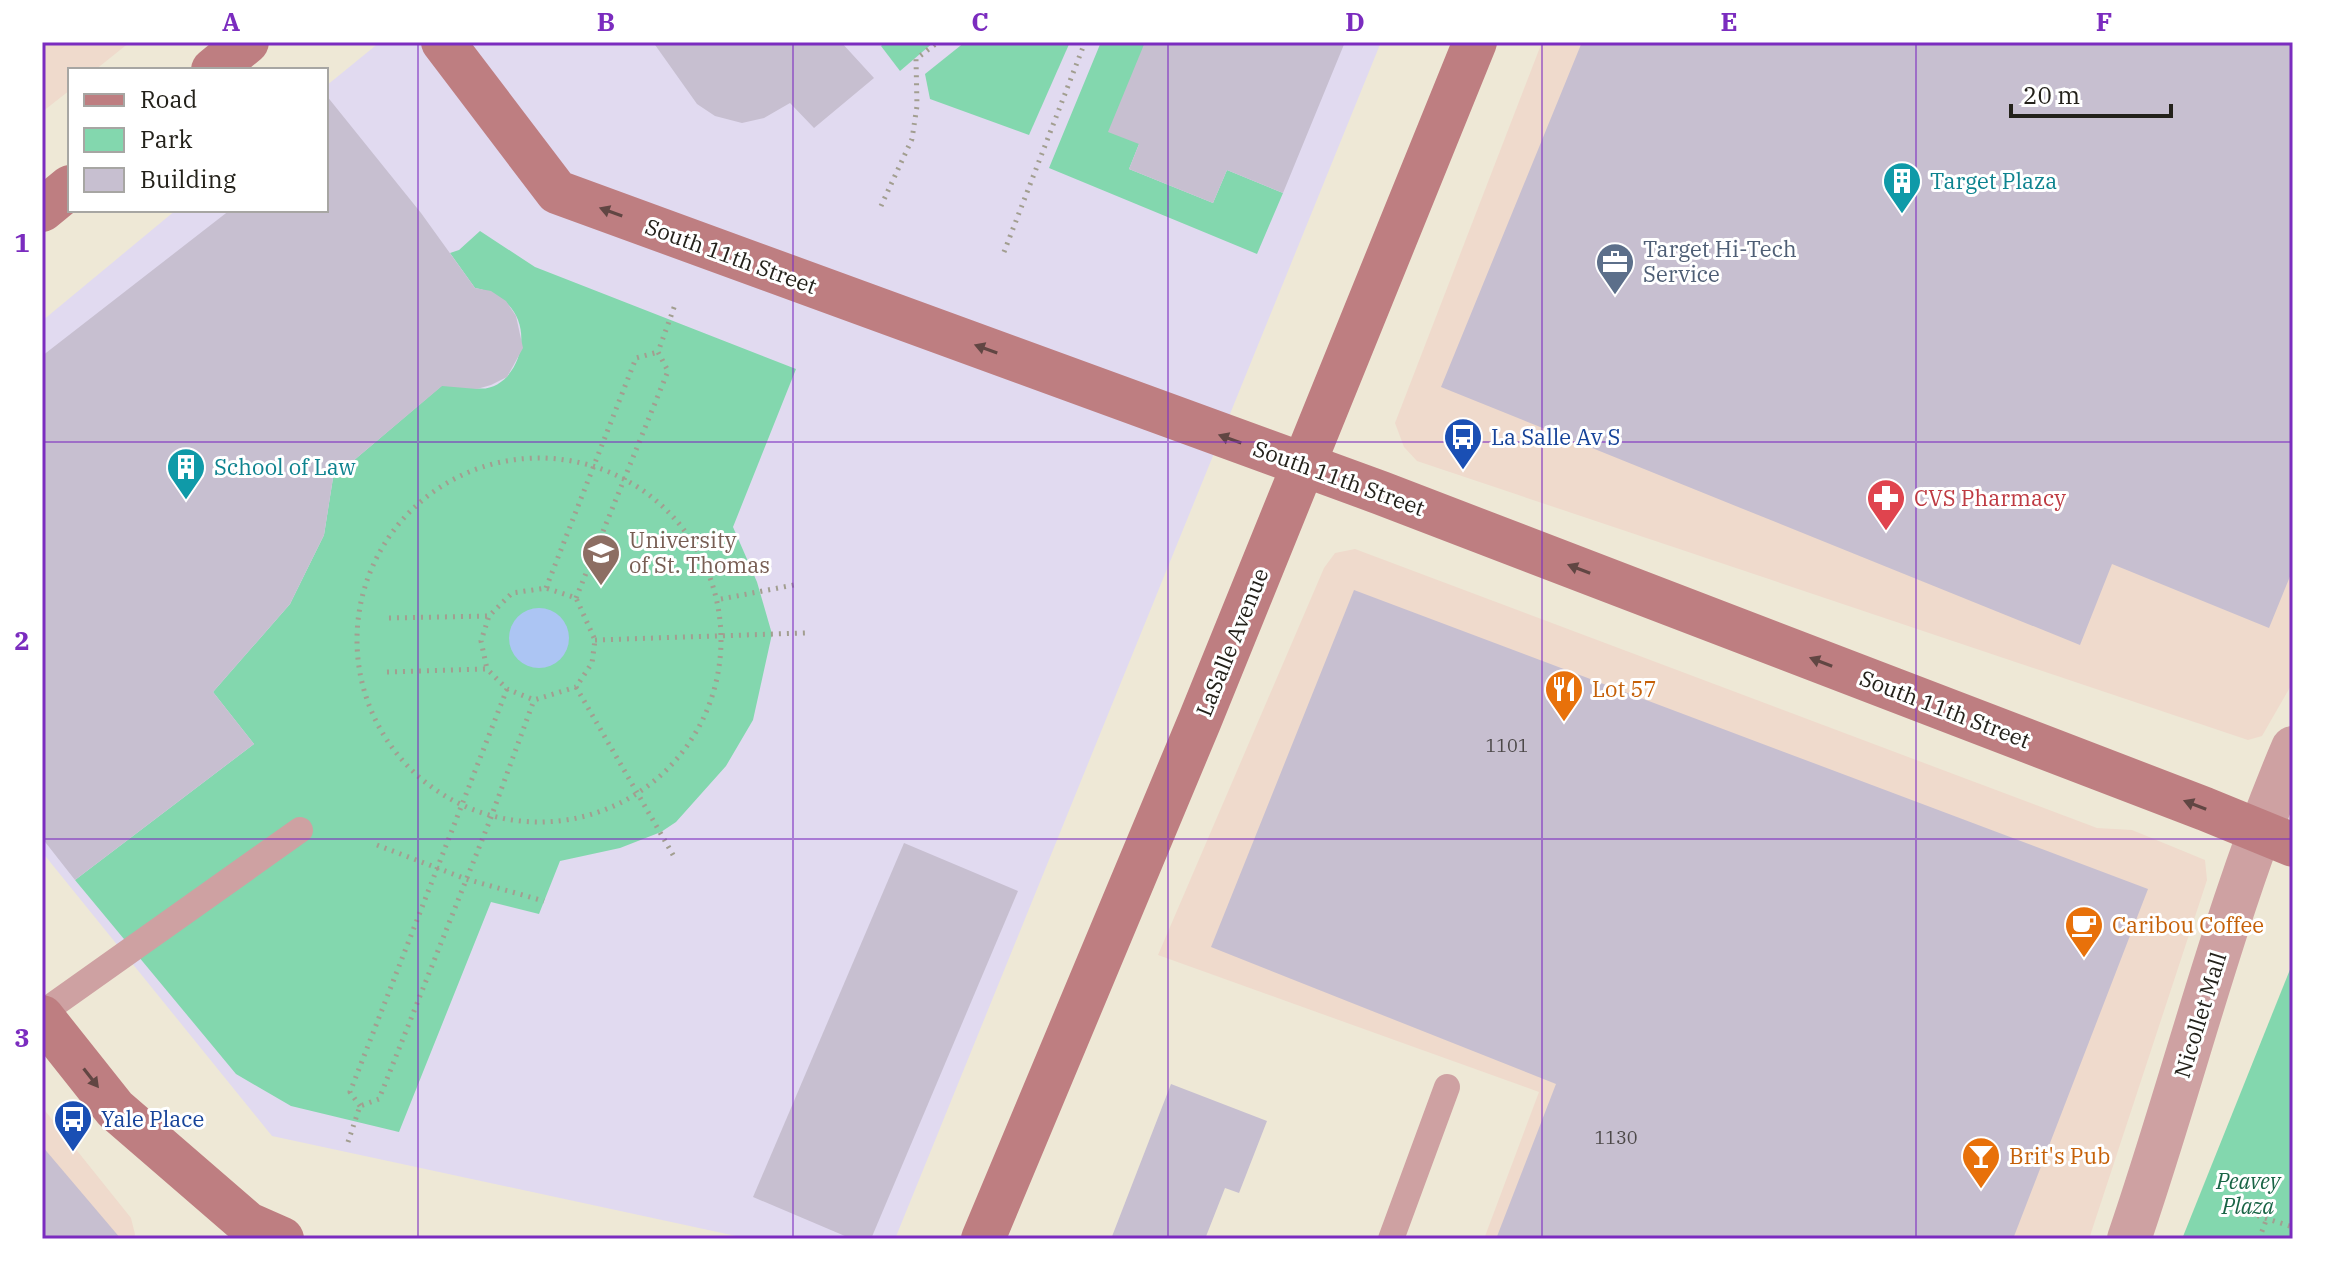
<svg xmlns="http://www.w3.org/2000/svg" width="2335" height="1281" viewBox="0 0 2335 1281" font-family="'IBM Plex Serif',serif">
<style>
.commercial{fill:#efdacc}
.education{fill:#e1daf0}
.green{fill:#83d7ae}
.water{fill:#acc5f3}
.building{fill:#c7bfd0}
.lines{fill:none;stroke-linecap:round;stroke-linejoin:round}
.path{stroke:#a29e90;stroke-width:5;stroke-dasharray:2 6;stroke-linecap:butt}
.lane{stroke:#cea1a2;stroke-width:26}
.street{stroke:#cea1a2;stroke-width:44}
.secondary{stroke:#be7e81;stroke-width:44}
.oneway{fill:#614643}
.grid{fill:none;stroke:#7b2cbf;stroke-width:2;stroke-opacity:0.55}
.labels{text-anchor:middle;stroke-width:6;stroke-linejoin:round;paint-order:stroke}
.number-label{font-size:18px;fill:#4c4848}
.culture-label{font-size:22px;fill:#0d838f;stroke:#fff;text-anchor:start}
.service-label{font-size:22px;fill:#4e5e75;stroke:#fff;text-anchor:start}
.street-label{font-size:22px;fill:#23211a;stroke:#fff}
.transit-label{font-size:22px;fill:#164399;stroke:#fff;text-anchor:start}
.health-label{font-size:22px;fill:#be3a42;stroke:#fff;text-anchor:start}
.education-label{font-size:22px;fill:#785e54;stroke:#fff;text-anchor:start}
.food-label{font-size:22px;fill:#c56008;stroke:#fff;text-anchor:start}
.park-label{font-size:22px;font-style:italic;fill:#1a6546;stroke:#fff}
.neatline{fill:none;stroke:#7b2cbf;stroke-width:3}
.grid-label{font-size:26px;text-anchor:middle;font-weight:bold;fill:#7b2cbf}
</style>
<rect width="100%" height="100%" fill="#eee8d6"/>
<g class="commercial">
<path d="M 42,42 L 130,42 L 95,70 L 70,70 L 70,90 L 42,112 Z"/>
<path d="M 1542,42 L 2293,42 L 2293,682 L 2262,736 L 2248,740 L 1417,461 L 1404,447 L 1395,423 Z"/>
<path d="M 1355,549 L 2097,828 L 2132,830 L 2205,860 L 2207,880 L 2089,1239 L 1484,1239 L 1539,1092 L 1158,955 L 1324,568 L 1335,553 Z"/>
<path d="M 42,1107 L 131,1218 L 135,1234 L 134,1239 L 42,1239 Z"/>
</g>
<path class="education" d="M 380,42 L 1381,42 L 895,1239 L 750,1239 L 272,1136 L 42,852 L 42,321 L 176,210 L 326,210 L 326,86 Z"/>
<g class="green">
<path d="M 885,42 L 934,42 L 900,71 L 881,46 Z"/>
<path d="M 965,42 L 1070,42 L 1029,135 L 930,99 L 925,74 Z"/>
<path d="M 1101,42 L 1145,42 L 1139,144 L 1129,169 L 1213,203 L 1227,170 L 1283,193 L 1257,254 L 1049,168 Z"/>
<path d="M 480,231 L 535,267 L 796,369 L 733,527 L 757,582 L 772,634 L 753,720 L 726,766 L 676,822 L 661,832 L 620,848 L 560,861 L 539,914 L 491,902 L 399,1132 L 291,1106 L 236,1074 L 75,880 L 254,744 L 213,692 L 290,604 L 324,535 L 333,478 L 452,377 C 459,380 468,387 475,388 C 522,397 550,302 475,288 L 450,253 L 459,250 Z"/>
<path d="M 2293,962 L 2293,1239 L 2182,1239 Z"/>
</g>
<circle class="water" cx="539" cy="638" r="30"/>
<g class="building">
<path d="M 653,42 L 841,42 L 874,78 L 814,128 L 790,103 L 764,118 L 742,123 L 715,116 L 697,104 Z"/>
<path d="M 1145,42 L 1345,42 L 1283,193 L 1227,170 L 1213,203 L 1129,169 L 1139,144 L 1108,132 Z"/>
<path d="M 1582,42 L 2293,42 L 2293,569 L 2269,628 L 2112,564 L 2080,645 L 1441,387 Z"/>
<path d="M 326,95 L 421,213 L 475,288 L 491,291 L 506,301 L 516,316 L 523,348 L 507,377 L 491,385 L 477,389 L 442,386 L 333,478 L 324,535 L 290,604 L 213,692 L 254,744 L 75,880 L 42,838 L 42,356 L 230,210 L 326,210 Z"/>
<path d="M 1354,590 L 2148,889 L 2013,1239 L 1496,1239 L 1556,1084 L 1211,947 Z"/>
<path d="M 904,843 L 1018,891 L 871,1239 L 852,1239 L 753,1197 Z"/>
<path d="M 1171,1084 L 1267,1121 L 1239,1193 L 1225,1188 L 1205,1239 L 1111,1239 Z"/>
<path d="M 42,1146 L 121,1239 L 42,1239 Z"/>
</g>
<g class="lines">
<g class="path">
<path d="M 881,206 L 912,139 L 917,106 L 916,59 L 938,42"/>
<path d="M 1004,252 L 1085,42"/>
<circle cx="539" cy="640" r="182"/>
<path d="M 546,588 L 636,358 L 658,352"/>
<path d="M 576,598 L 668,371 L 658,352 L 676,302"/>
<path d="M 721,599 L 799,584"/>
<path d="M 389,618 L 489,616"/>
<path d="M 595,640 L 805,633"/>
<path d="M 387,672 L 487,669 L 507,689 L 534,700 L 576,687 L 592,663 L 595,640 L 576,598 L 546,588 L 512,593 L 489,616 L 481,641 L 487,669"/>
<path d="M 576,687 L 676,860"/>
<path d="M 377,845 L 466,879 L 544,901"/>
<path d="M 360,1106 L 350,1092 L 507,689"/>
<path d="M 348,1142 L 360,1106 L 379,1099 L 490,820 L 534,700"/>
<path d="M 2227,1206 L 2293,1227"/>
<path d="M 2259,1239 L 2267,1218"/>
</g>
<g class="lane">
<path d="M 42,1013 L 300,830"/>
<path d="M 1391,1239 L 1447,1087"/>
</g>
<path class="street" d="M 2129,1239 C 2185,1076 2225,907 2293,748"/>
<g class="secondary">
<path d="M 443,42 L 557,192 L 1381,493 L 2205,809 L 2293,845"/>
<path d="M 213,70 L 247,42"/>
<path d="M 42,210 L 70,187"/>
<path d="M 42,1017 L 115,1109 L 248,1224 L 282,1239"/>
<path d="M 983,1239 L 1200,720 L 1475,42"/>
</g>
</g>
<defs><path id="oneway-solid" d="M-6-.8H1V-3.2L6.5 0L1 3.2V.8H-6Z" transform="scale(2)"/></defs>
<g class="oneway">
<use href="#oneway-solid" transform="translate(611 212) rotate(-160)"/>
<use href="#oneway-solid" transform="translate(986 349) rotate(-160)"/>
<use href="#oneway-solid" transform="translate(1230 439) rotate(-160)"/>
<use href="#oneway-solid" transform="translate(1579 569) rotate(-159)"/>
<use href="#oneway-solid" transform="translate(1821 662) rotate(-159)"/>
<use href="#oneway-solid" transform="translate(2195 805) rotate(-159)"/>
<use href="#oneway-solid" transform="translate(91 1078) rotate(52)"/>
</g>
<path class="grid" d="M 418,42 L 418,1239M 793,42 L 793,1239M 1168,42 L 1168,1239M 1542,42 L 1542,1239M 1916,42 L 1916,1239M 42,442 L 2293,442M 42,839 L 2293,839"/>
<defs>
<symbol id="building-pin" viewBox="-11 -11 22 30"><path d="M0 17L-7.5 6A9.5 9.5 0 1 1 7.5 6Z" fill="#0f9aa8" stroke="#fff"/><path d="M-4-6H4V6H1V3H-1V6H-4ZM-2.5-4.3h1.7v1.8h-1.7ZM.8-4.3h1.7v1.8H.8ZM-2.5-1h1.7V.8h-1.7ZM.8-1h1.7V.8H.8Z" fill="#fff"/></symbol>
<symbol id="office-pin" viewBox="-11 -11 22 30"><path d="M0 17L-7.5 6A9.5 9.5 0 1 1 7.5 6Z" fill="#5c6f8a" stroke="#fff"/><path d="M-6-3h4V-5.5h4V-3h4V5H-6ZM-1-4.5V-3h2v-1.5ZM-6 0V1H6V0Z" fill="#fff"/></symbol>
<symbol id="bus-pin" viewBox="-11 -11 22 30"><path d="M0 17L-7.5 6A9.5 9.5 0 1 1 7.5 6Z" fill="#1a4fb4" stroke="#fff"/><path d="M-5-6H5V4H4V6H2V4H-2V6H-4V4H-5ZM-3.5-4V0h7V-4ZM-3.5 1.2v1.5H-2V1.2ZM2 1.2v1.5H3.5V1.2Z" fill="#fff"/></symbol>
<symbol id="pharmacy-pin" viewBox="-11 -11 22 30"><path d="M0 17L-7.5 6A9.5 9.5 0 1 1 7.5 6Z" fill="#e0444e" stroke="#fff"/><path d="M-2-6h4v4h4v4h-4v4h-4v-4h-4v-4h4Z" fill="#fff"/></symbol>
<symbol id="university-pin" viewBox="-11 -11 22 30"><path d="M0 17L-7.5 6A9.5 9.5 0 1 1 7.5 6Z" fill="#8d6e63" stroke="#fff"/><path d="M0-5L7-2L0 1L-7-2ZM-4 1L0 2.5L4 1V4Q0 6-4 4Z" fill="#fff"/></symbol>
<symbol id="restaurant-pin" viewBox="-11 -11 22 30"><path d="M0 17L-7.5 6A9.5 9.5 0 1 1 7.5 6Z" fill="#e8710a" stroke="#fff"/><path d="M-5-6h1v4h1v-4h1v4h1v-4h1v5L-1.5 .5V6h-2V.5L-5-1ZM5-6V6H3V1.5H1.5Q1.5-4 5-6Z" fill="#fff"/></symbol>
<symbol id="cafe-pin" viewBox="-11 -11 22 30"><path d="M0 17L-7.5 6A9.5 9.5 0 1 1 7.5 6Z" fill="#e8710a" stroke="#fff"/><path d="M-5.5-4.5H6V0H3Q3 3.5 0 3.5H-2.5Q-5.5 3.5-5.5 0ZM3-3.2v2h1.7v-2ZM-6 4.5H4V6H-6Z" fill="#fff"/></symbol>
<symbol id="bar-pin" viewBox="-11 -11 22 30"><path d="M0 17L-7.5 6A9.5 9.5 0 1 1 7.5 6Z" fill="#e8710a" stroke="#fff"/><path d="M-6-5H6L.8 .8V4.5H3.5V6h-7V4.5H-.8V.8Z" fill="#fff"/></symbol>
</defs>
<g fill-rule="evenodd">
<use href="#building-pin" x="1880" y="159" width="44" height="60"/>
<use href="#office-pin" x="1593" y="240" width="44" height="60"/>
<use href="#bus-pin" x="1441" y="415" width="44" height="60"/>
<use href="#building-pin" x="164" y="445" width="44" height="60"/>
<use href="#pharmacy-pin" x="1864" y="476" width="44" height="60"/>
<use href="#university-pin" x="579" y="531" width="44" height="60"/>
<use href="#restaurant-pin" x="1542" y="667" width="44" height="60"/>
<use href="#cafe-pin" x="2062" y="903" width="44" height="60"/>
<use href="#bus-pin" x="51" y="1097" width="44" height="60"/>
<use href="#bar-pin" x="1959" y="1134" width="44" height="60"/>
</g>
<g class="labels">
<g class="number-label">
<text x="1507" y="752">1101</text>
<text x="1616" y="1144">1130</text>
</g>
<g class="culture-label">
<text x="1930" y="189">Target Plaza</text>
<text x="214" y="475">School of Law</text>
</g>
<g class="service-label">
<text x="1643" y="257">Target Hi-Tech<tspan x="1643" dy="25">Service</tspan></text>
</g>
<g class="street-label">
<text transform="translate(731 256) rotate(20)" y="8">South 11th Street</text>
<text transform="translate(1339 478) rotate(20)" y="8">South 11th Street</text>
<text transform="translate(1232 642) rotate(-68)" y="8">LaSalle Avenue</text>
<text transform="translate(1945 709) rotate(21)" y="8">South 11th Street</text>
<text transform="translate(2200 1015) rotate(-73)" y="8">Nicollet Mall</text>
</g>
<g class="transit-label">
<text x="1491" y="445">La Salle Av S</text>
<text x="101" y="1127">Yale Place</text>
</g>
<g class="health-label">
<text x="1914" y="506">CVS Pharmacy</text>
</g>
<g class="education-label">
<text x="629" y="548">University<tspan x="629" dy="25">of St. Thomas</tspan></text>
</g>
<g class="food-label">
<text x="1592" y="697">Lot 57</text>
<text x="2112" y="933">Caribou Coffee</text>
<text x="2009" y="1164">Brit's Pub</text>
</g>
<g class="park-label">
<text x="2248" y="1189">Peavey<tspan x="2248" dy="25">Plaza</tspan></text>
</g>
</g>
<rect width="2335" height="1281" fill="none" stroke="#ffffff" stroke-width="88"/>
<rect x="68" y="68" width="260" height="144" fill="#ffffff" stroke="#a7a6a3" stroke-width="2"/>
<rect x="84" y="94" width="40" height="12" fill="#be7e81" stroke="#a7a6a3" stroke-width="2"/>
<text x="140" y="108" font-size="24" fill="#23211a">Road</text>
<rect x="84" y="128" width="40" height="24" fill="#83d7ae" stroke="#a7a6a3" stroke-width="2"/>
<text x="140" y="148" font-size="24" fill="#23211a">Park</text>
<rect x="84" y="168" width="40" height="24" fill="#c7bfd0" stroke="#a7a6a3" stroke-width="2"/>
<text x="140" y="188" font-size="24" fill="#23211a">Building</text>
<path d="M2011 104v12h160v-12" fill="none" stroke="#23211a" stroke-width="4"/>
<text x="2023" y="104" font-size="24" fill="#23211a" stroke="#ffffff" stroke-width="6" paint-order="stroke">20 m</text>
<rect x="44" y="44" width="2247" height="1193" class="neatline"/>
<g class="grid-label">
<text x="231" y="31">A</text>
<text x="606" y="31">B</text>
<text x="980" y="31">C</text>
<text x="1355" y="31">D</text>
<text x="1729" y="31">E</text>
<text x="2104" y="31">F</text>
<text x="22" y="252">1</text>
<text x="22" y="650">2</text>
<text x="22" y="1047">3</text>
</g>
</svg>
